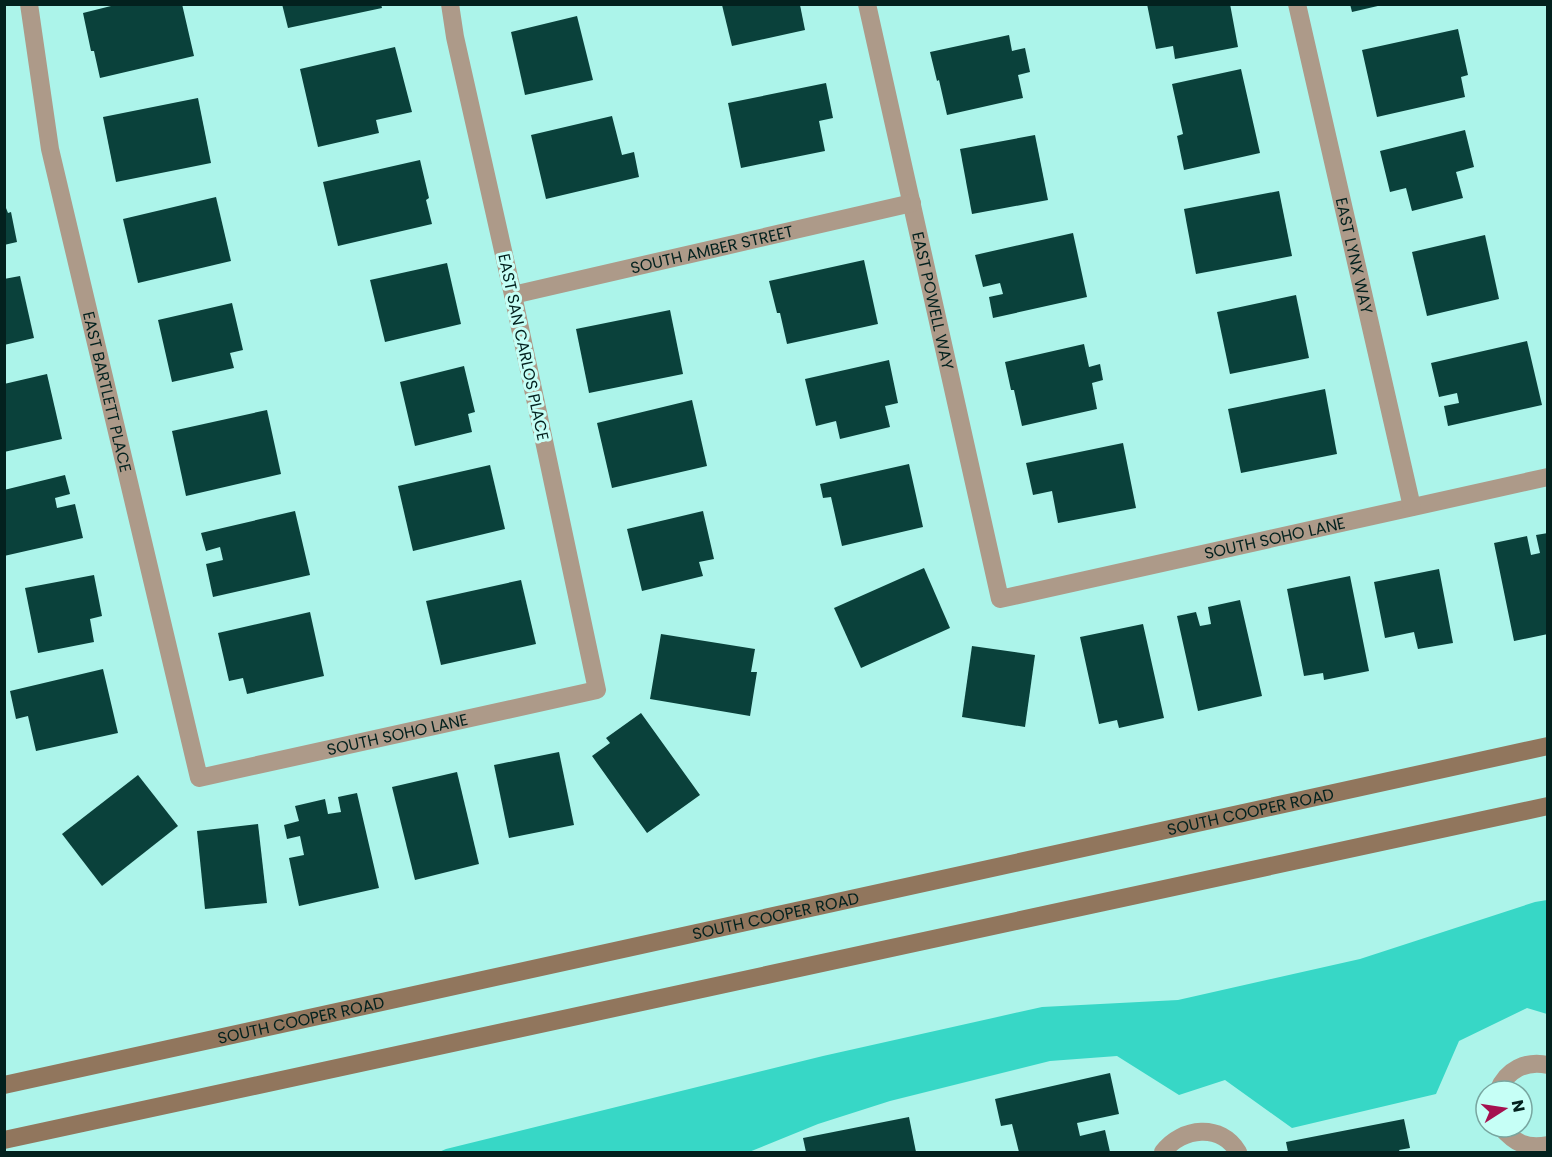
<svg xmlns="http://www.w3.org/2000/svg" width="1552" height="1157" viewBox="0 0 1552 1157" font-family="Poppins,sans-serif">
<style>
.green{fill:#37d7c6}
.building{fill:#0a413b}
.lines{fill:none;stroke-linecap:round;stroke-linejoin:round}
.street{stroke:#ad9a89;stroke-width:18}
.secondary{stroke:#91765d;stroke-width:18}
.labels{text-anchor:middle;stroke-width:6;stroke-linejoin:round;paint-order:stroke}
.street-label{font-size:16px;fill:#03211e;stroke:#c6fff6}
</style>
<rect width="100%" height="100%" fill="#acf4ea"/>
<path class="green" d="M 1547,900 L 1547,1014 L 1527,1008 L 1459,1041 L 1436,1094 L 1292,1128 L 1225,1080 L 1179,1095 L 1117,1056 L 1050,1061 L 890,1101 L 818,1124 L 749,1152 L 439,1152 L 446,1149 L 823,1056 L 1042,1007 L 1178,1000 L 1360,959 L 1535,902 Z"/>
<g class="building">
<path d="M 119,4 L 182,4 L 194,56 L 100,78 L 94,51 L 91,51 L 83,13 Z"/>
<path d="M 282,4 L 381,4 L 382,8 L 288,28 Z"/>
<path d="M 1147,4 L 1230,4 L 1238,47 L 1175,59 L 1173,46 L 1156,49 Z"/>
<path d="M 1350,4 L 1382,4 L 1382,5 L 1352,12 Z"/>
<path d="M 722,5 L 800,5 L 805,30 L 732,46 Z"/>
<path d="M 577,16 L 593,80 L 525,95 L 511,32 Z"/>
<path d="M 1458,29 L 1468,75 L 1461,77 L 1465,97 L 1377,117 L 1362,50 Z"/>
<path d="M 1009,35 L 1012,51 L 1025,48 L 1030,72 L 1018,75 L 1023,98 L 947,115 L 939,80 L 937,81 L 930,52 Z"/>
<path d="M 395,47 L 412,112 L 376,120 L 379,133 L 318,147 L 300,69 Z"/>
<path d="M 1241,69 L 1260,153 L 1184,170 L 1177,136 L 1183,134 L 1172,84 Z"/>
<path d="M 826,83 L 833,118 L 819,121 L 825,151 L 741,168 L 728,103 Z"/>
<path d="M 198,98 L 211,163 L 116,182 L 103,117 Z"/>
<path d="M 612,116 L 622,155 L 634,152 L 639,177 L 546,199 L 531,135 Z"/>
<path d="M 1465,130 L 1474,167 L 1456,172 L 1463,198 L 1412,211 L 1406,188 L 1390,192 L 1380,151 Z"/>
<path d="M 1035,135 L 1048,200 L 972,214 L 960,149 Z"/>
<path d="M 420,160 L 429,198 L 426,200 L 432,224 L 338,246 L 323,182 Z"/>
<path d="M 1279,191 L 1292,256 L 1196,274 L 1184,209 Z"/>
<path d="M 216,197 L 231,261 L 138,283 L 123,219 Z"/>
<path d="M 4,203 L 8,213 L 11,212 L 17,242 L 4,245 Z"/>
<path d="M 1073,233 L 1087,297 L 993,318 L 989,297 L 1003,294 L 1000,283 L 983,287 L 975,255 Z"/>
<path d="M 1485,235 L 1499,299 L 1427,316 L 1412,252 Z"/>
<path d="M 864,260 L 878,324 L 787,344 L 780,313 L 777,313 L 769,281 Z"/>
<path d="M 447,263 L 461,324 L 385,342 L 370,280 Z"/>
<path d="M 20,276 L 34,338 L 4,345 L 4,279 Z"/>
<path d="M 1296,295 L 1309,358 L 1230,374 L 1217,312 Z"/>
<path d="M 232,303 L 243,350 L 230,353 L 234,368 L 172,382 L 158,320 Z"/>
<path d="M 670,310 L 683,374 L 589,393 L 576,329 Z"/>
<path d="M 1527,341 L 1542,405 L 1448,426 L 1444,406 L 1459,403 L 1457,393 L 1439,397 L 1431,363 Z"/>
<path d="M 1084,344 L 1089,367 L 1100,364 L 1103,380 L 1092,383 L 1097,409 L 1022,426 L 1014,390 L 1011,390 L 1005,362 Z"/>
<path d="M 889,360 L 898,403 L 885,406 L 890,427 L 840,439 L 836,421 L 816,426 L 805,379 Z"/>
<path d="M 464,366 L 475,412 L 468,414 L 472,432 L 415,446 L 400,382 Z"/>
<path d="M 47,374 L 62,439 L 4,452 L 4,384 Z"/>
<path d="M 1325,389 L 1337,454 L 1241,473 L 1228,409 Z"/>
<path d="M 692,400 L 707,466 L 612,488 L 597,423 Z"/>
<path d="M 267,410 L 281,474 L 186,496 L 172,431 Z"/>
<path d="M 1123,443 L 1136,508 L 1058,523 L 1052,491 L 1033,495 L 1026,463 Z"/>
<path d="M 909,464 L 923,527 L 842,546 L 831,497 L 823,498 L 820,484 Z"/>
<path d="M 490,465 L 505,529 L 413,551 L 398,486 Z"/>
<path d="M 65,475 L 70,494 L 55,498 L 57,508 L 75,504 L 83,538 L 4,556 L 4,490 Z"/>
<path d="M 295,511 L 310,575 L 213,597 L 206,564 L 223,560 L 220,547 L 206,551 L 201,533 Z"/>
<path d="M 703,511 L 714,559 L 699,562 L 703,576 L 642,591 L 627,529 Z"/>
<path d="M 1548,533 L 1548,634 L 1514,641 L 1494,543 L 1527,536 L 1531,555 L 1540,553 L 1536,535 Z"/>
<path d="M 924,568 L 950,628 L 861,668 L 834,608 Z"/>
<path d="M 1439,569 L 1453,643 L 1418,649 L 1414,632 L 1385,638 L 1374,582 Z"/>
<path d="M 94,575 L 102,616 L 90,619 L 94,642 L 38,653 L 25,588 Z"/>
<path d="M 1350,576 L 1369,671 L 1324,680 L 1323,673 L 1304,676 L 1287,589 Z"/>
<path d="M 521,580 L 536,644 L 441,665 L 426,601 Z"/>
<path d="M 1240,600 L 1262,696 L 1198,711 L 1177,616 L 1196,612 L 1200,626 L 1211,624 L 1208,607 Z"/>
<path d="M 310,612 L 324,676 L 247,694 L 243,678 L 229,681 L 218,633 Z"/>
<path d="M 1143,624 L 1164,718 L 1119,728 L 1117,720 L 1099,724 L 1080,637 Z"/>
<path d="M 661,634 L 755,649 L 751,672 L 757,672 L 750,716 L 650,699 Z"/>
<path d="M 972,646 L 1035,655 L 1025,727 L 962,717 Z"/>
<path d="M 103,669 L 118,733 L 36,751 L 28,716 L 16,719 L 10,691 Z"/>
<path d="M 641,713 L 700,795 L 647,833 L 592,756 L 610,743 L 606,738 Z"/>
<path d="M 559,752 L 574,825 L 509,838 L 494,765 Z"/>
<path d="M 457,772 L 479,864 L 415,880 L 392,787 Z"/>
<path d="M 138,775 L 178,826 L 102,886 L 62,834 Z"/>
<path d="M 357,793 L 379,888 L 299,906 L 289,858 L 304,855 L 300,836 L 287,839 L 284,825 L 299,821 L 295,806 L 325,799 L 328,814 L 341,812 L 338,797 Z"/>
<path d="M 258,824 L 267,903 L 205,909 L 197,831 Z"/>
<path d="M 1110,1073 L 1119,1114 L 1077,1123 L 1080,1136 L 1105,1130 L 1110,1152 L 1019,1152 L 1012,1124 L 1001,1126 L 995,1099 Z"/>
<path d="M 909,1117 L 916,1152 L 806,1152 L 803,1138 Z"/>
<path d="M 1404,1119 L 1410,1148 L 1399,1150 L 1400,1152 L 1288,1152 L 1286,1142 Z"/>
</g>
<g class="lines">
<g class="street">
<path id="s1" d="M 29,4 L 50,149 L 199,778 L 597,690 L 513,295 L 455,37 L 450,4"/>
<path id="s2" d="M 867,4 L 1000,599 L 1548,477"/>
<path id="s3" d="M 1297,4 L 1412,507"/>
<path id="s4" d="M 513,295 L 912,203"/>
<path d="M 1498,1091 C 1506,1070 1526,1060 1548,1065"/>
<path d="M 1501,1127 C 1515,1143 1526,1149 1548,1145"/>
<path d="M 1163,1152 C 1182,1127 1221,1123 1238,1152"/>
</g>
<g class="secondary">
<path id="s5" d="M 4,1085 L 1548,746"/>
<path d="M 4,1140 L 1548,806"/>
</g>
</g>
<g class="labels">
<g class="street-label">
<text dy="6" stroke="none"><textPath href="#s4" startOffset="204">SOUTH AMBER STREET</textPath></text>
<text dy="6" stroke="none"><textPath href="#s3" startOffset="258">EAST LYNX WAY</textPath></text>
<text dy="6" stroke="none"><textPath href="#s2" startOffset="304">EAST POWELL WAY</textPath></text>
<text transform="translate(524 347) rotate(78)" y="6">EAST SAN CARLOS PLACE</text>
<text dy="6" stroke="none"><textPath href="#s1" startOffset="396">EAST BARTLETT PLACE</textPath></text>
<text dy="6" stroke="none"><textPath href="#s2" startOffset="891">SOUTH SOHO LANE</textPath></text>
<text dy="6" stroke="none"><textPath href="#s1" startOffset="996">SOUTH SOHO LANE</textPath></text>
<text dy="6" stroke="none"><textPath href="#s5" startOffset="1276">SOUTH COOPER ROAD</textPath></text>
<text dy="6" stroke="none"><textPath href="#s5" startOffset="790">SOUTH COOPER ROAD</textPath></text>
<text dy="6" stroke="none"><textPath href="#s5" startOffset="304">SOUTH COOPER ROAD</textPath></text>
</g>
</g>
<rect width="1552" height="1157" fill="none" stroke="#03211e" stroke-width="12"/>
<g transform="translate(1504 1109) rotate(78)"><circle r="28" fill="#c6fff6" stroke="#78a6a0" stroke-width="1.5"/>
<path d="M0-4.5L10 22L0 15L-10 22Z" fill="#a5114f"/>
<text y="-9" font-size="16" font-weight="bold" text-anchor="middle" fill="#03211e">N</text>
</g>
</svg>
